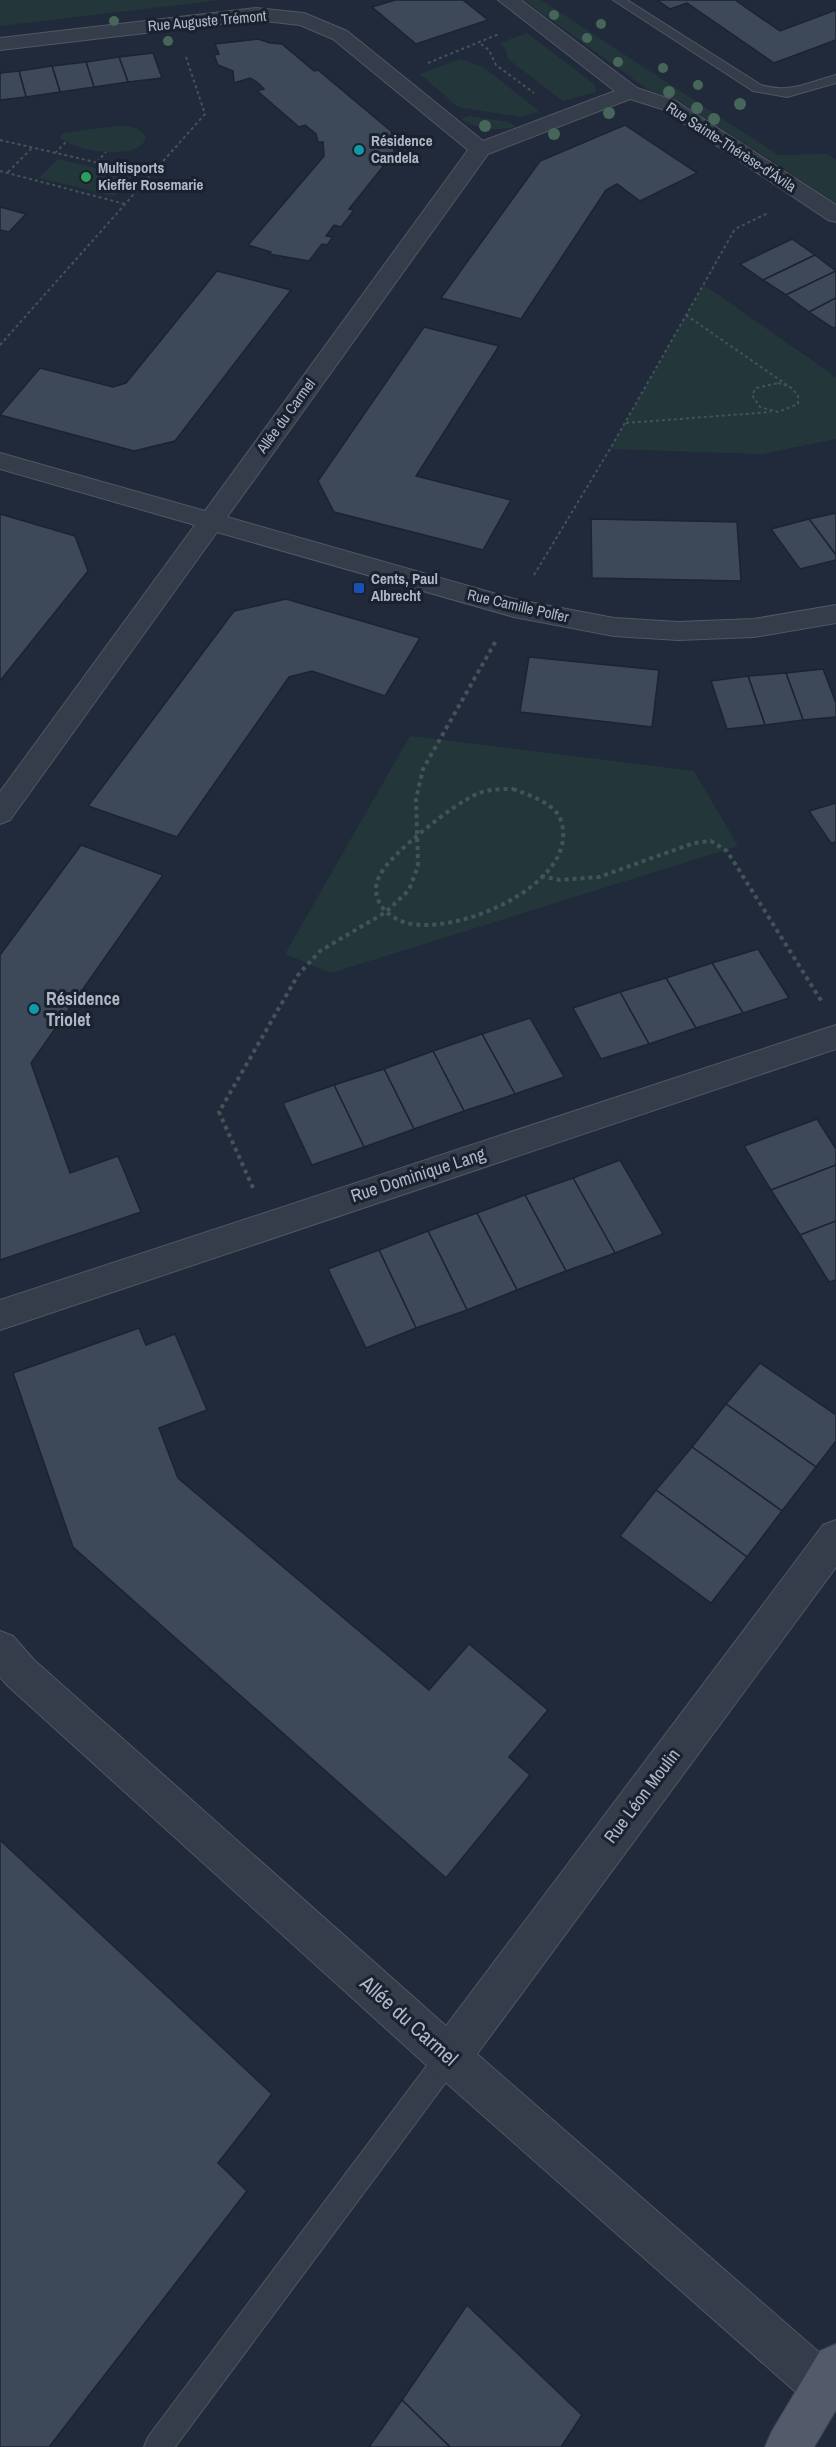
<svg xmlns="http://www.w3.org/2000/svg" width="836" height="2447" viewBox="0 0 836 2447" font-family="'Archivo Narrow',sans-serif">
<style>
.green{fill:#23373b}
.building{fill:#3d4859;stroke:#1c2331;stroke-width:1.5}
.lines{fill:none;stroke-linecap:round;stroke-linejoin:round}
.service-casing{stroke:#505765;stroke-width:2}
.minor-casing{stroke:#505765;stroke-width:2}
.primary-casing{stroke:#3e4553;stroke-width:2}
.path-far1{stroke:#415458;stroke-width:2;stroke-dasharray:3 3;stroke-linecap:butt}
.path{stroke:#415458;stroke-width:4;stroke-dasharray:4 4;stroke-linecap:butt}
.service{fill:#353c4a;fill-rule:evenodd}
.minor{fill:#353c4a;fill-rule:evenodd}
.primary{fill:#535b6a;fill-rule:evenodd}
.tree{fill:#47665a}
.culture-dot{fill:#0f9aa8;stroke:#1a212f;stroke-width:2}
.leisure-dot{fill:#2e9e5b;stroke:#1a212f;stroke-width:2}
.transit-dot{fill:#1a4fb4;stroke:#1a212f;stroke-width:2}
.labels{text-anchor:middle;stroke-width:6;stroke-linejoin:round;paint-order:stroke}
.far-street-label{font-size:15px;fill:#b0b7c6;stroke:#1a212f}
.far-poi-label{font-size:15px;font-weight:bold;fill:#b0b7c6;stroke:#1a212f;text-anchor:start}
.poi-label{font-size:18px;font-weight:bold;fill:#b0b7c6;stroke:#1a212f;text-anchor:start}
.street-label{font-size:18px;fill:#b0b7c6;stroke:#1a212f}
.near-street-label{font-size:21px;fill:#b0b7c6;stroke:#1a212f}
</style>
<rect width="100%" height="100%" fill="#212a3a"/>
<g class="green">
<path d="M 0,0 L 220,0 L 0,26 Z"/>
<path d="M 524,0 L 541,0 L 778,155 L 827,154 L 836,160 L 836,203 L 678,100 L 647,89 Z"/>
<path d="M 527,33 L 594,84 L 596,92 L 563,101 L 508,59 L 506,50 L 500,43 Z"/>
<path d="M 460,59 L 483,67 L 539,111 L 522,117 L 458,107 L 420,74 Z"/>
<path d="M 469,116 L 509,122 L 516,127 C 495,131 480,130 461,119 Z"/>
<path d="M 117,126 C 130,126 138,126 146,137 C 140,163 72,151 60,137 L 63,133 Z"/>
<path d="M 58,159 L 132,177 L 114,196 L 39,178 Z"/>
<path d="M 704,285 L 836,377 L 836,439 L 762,454 L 610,449 Z"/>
<path d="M 410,736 L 694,771 L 738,846 L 331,973 L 285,954 Z"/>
</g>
<g class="building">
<path d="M 395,0 L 463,0 L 488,20 L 416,44 L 372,7 Z"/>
<path d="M 657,0 L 735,0 L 780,31 L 836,10 L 836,40 L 774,63 L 687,3 L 670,9 Z"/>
<path d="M 258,39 L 270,43 L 282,44 L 314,71 L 318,70 L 391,131 L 395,158 L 389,165 L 385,164 L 349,209 L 354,210 L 341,227 L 334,225 L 326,236 L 333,237 L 327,245 L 322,244 L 309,261 L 269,254 L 271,252 L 248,245 L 324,156 L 323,142 L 318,142 L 316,134 L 305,125 L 299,127 L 262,95 L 257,91 L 264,89 L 257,82 L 250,78 L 234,83 L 233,71 L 218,65 L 214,55 L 219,54 L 215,44 Z"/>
<path d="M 153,53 L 162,78 L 128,82 L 119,57 Z"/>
<path d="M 119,57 L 128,82 L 94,87 L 86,62 Z"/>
<path d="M 86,62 L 94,87 L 60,92 L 52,66 Z"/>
<path d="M 52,66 L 60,92 L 26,97 L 19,71 Z"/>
<path d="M 19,71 L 26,97 L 0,100 L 0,73 Z"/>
<path d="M 625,125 L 697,173 L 640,201 L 617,184 L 606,190 L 521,319 L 441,298 L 540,161 Z"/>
<path d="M 0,207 L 26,214 L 9,232 L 0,230 Z"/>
<path d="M 792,239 L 815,255 L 763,280 L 740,264 Z"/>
<path d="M 815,255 L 836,271 L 786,295 L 763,280 Z"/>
<path d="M 217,271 L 291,290 L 175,441 L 134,451 L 0,415 L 40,368 L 113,387 L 126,383 Z"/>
<path d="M 836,271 L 836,298 L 809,312 L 786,295 Z"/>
<path d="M 836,298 L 836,327 L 833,328 L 809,312 Z"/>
<path d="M 424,327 L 499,346 L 416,476 L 511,500 L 483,550 L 334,512 L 318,481 Z"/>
<path d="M 836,513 L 836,555 L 809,519 Z"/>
<path d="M 0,514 L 75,536 L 88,571 L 0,681 Z"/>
<path d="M 591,519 L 737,522 L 741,581 L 592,578 Z"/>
<path d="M 809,519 L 836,555 L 836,560 L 800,569 L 771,529 Z"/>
<path d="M 286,599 L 420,638 L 385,696 L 312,671 L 289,677 L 177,837 L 88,806 L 234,611 Z"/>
<path d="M 529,657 L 659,670 L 652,727 L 520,712 Z"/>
<path d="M 823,669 L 836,703 L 836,717 L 803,720 L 786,673 Z"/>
<path d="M 786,673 L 803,720 L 765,725 L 748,676 Z"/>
<path d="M 748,676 L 765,725 L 727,729 L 711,681 Z"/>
<path d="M 836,803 L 836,842 L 831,843 L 809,811 Z"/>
<path d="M 81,845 L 163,875 L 31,1063 L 70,1173 L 118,1156 L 141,1212 L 0,1260 L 0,955 Z"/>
<path d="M 758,949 L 789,998 L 743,1013 L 712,963 Z"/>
<path d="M 712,963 L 743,1013 L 696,1028 L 666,978 Z"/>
<path d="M 666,978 L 696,1028 L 649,1044 L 620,992 Z"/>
<path d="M 620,992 L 649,1044 L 601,1059 L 573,1008 Z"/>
<path d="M 530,1018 L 564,1077 L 515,1094 L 482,1034 Z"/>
<path d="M 482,1034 L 515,1094 L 464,1111 L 433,1051 Z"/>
<path d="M 433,1051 L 464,1111 L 414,1129 L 384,1069 Z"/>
<path d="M 384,1069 L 414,1129 L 364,1147 L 334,1085 Z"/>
<path d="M 334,1085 L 364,1147 L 312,1165 L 283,1103 Z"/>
<path d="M 817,1119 L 836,1149 L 836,1165 L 771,1190 L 744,1146 Z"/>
<path d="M 620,1160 L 663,1234 L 615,1253 L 573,1178 Z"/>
<path d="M 836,1165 L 836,1221 L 800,1235 L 771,1190 Z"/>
<path d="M 573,1178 L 615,1253 L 566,1271 L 525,1195 Z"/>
<path d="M 525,1195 L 566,1271 L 517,1290 L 477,1213 Z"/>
<path d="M 477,1213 L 517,1290 L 467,1310 L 428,1231 Z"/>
<path d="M 836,1221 L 836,1280 L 829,1282 L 800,1235 Z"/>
<path d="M 428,1231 L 467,1310 L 416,1328 L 379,1250 Z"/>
<path d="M 379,1250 L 416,1328 L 366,1348 L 328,1269 Z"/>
<path d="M 139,1328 L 146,1345 L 175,1334 L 207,1410 L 159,1428 L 178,1478 L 429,1690 L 469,1644 L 548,1710 L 509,1757 L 530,1775 L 446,1878 L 73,1547 L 13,1373 Z"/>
<path d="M 760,1363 L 836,1415 L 836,1441 L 816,1467 L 726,1404 Z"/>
<path d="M 726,1404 L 816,1467 L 782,1511 L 692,1447 Z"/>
<path d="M 692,1447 L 782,1511 L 747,1557 L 656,1490 Z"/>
<path d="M 656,1490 L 747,1557 L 711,1603 L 620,1536 Z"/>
<path d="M 0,1840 L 272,2094 L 218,2163 L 247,2191 L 49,2447 L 0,2447 Z"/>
<path d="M 467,2305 L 582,2415 L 561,2447 L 450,2447 L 402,2400 Z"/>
<path d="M 402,2400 L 450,2447 L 369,2447 Z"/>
</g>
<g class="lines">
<defs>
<g id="service">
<path d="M 613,0 L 627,0 L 761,85 C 789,94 809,82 836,75 L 836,83 L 787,97 L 753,91 Z"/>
<path d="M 449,2045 L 458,2048 L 461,2057 L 458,2066 L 175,2447 L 144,2447 L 148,2437 L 440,2048 Z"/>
</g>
<g id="minor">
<path d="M 498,0 L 521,0 L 637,88 L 676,101 L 836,205 L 836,222 L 828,220 L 662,109 L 630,99 L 488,154 L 227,517 L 514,599 L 614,618 L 678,622 L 754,619 L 836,605 L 836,623 L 754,637 L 678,640 L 614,636 L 514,617 L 217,532 L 10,820 L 0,824 L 0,792 L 195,525 L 0,469 L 0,453 L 205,511 L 468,150 L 333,39 L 300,25 L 256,20 L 0,50 L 0,38 L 256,8 L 304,13 L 347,31 L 483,141 L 615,91 Z"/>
<path d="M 836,1025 L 836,1049 L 0,1330 L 0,1300 Z"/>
<path d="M 836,1520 L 836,1567 L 477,2054 L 836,2367 L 836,2405 L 824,2410 L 808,2403 L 434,2072 L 8,1686 L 0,1677 L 0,1631 L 13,1636 L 34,1660 L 446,2026 L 823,1525 Z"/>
</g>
<path id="primary" d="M 836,2344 L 836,2410 L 814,2447 L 765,2447 L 772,2431 L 820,2351 Z"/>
</defs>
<use href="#service" class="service-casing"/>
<use href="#minor" class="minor-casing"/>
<use href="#primary" class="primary-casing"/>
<g class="path-far1">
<path d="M 481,44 L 489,50 L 496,65 L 534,93"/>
<path d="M 428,63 L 499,34"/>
<path d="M 0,140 L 151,175"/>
<path d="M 55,153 L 66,142"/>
<path d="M 97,162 L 106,152"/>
<path d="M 0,171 L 125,204"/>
<path d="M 8,172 L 32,148"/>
<path d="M 686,315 L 790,387"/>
<path d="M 0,345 L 205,114 L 185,54"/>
<path d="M 778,383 L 790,387 L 798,395 L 798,404 L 778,412 L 760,407 L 752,395 L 756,388 Z"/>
<path d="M 626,423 L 771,412"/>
<path d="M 534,575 L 610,449 L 735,229 L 768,213"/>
</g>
<g class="path">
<path d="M 513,789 C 528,795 546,800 557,813 C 562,820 564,830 563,839 C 558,892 454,935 407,923 C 385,917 368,897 380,875 C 390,854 455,803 477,794 C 488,789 501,789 513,789 Z"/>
<path d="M 541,876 L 560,880 L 599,877 L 694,843 L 711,841 L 727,851 L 822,1002"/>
<path d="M 253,1188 L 219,1112 L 298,975 L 320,951 L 386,912 L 409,890 L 418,866 L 416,799 L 423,769 L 497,639"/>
</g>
<use href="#service" class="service"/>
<use href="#minor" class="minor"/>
<use href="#primary" class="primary"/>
</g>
<g class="tree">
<circle cx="554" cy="15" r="5"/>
<circle cx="114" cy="21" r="5"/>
<circle cx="601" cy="24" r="5"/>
<circle cx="587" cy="38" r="5"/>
<circle cx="168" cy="41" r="5"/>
<circle cx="618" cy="62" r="5"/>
<circle cx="663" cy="68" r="5"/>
<circle cx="698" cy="85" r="5"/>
<circle cx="669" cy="92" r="6"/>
<circle cx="740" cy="104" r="6"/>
<circle cx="697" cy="108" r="6"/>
<circle cx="609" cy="113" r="6"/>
<circle cx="714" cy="119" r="6"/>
<circle cx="485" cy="126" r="6"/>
<circle cx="554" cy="134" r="6"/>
</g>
<g class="culture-dot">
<circle cx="359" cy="150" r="6"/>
<circle cx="34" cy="1009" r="6"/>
</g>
<circle class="leisure-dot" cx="86" cy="177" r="6"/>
<rect class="transit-dot" x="353" y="582" width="12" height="12" rx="3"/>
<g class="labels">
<g class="far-street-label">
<text transform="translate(207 21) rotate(-5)" y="5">Rue Auguste Trémont</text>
<text transform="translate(731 147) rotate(33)" y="5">Rue Sainte-Thérèse-d'Ávila</text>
<text transform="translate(286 416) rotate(-54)" y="5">Allée du Carmel</text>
<text transform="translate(518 606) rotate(13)" y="5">Rue Camille Polfer</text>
</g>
<g class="far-poi-label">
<text x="371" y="146">Résidence<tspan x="371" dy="17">Candela</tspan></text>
<text x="98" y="173">Multisports<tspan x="98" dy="17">Kieffer Rosemarie</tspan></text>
<text x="371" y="584">Cents, Paul<tspan x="371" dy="17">Albrecht</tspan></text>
</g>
<g class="poi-label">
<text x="46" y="1005">Résidence<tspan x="46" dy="21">Triolet</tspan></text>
</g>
<g class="street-label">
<text transform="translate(418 1175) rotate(-18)" y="6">Rue Dominique Lang</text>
<text transform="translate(642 1796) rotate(-53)" y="6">Rue Léon Moulin</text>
</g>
<g class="near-street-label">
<text transform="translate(409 2021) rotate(42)" y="7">Allée du Carmel</text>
</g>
</g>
</svg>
